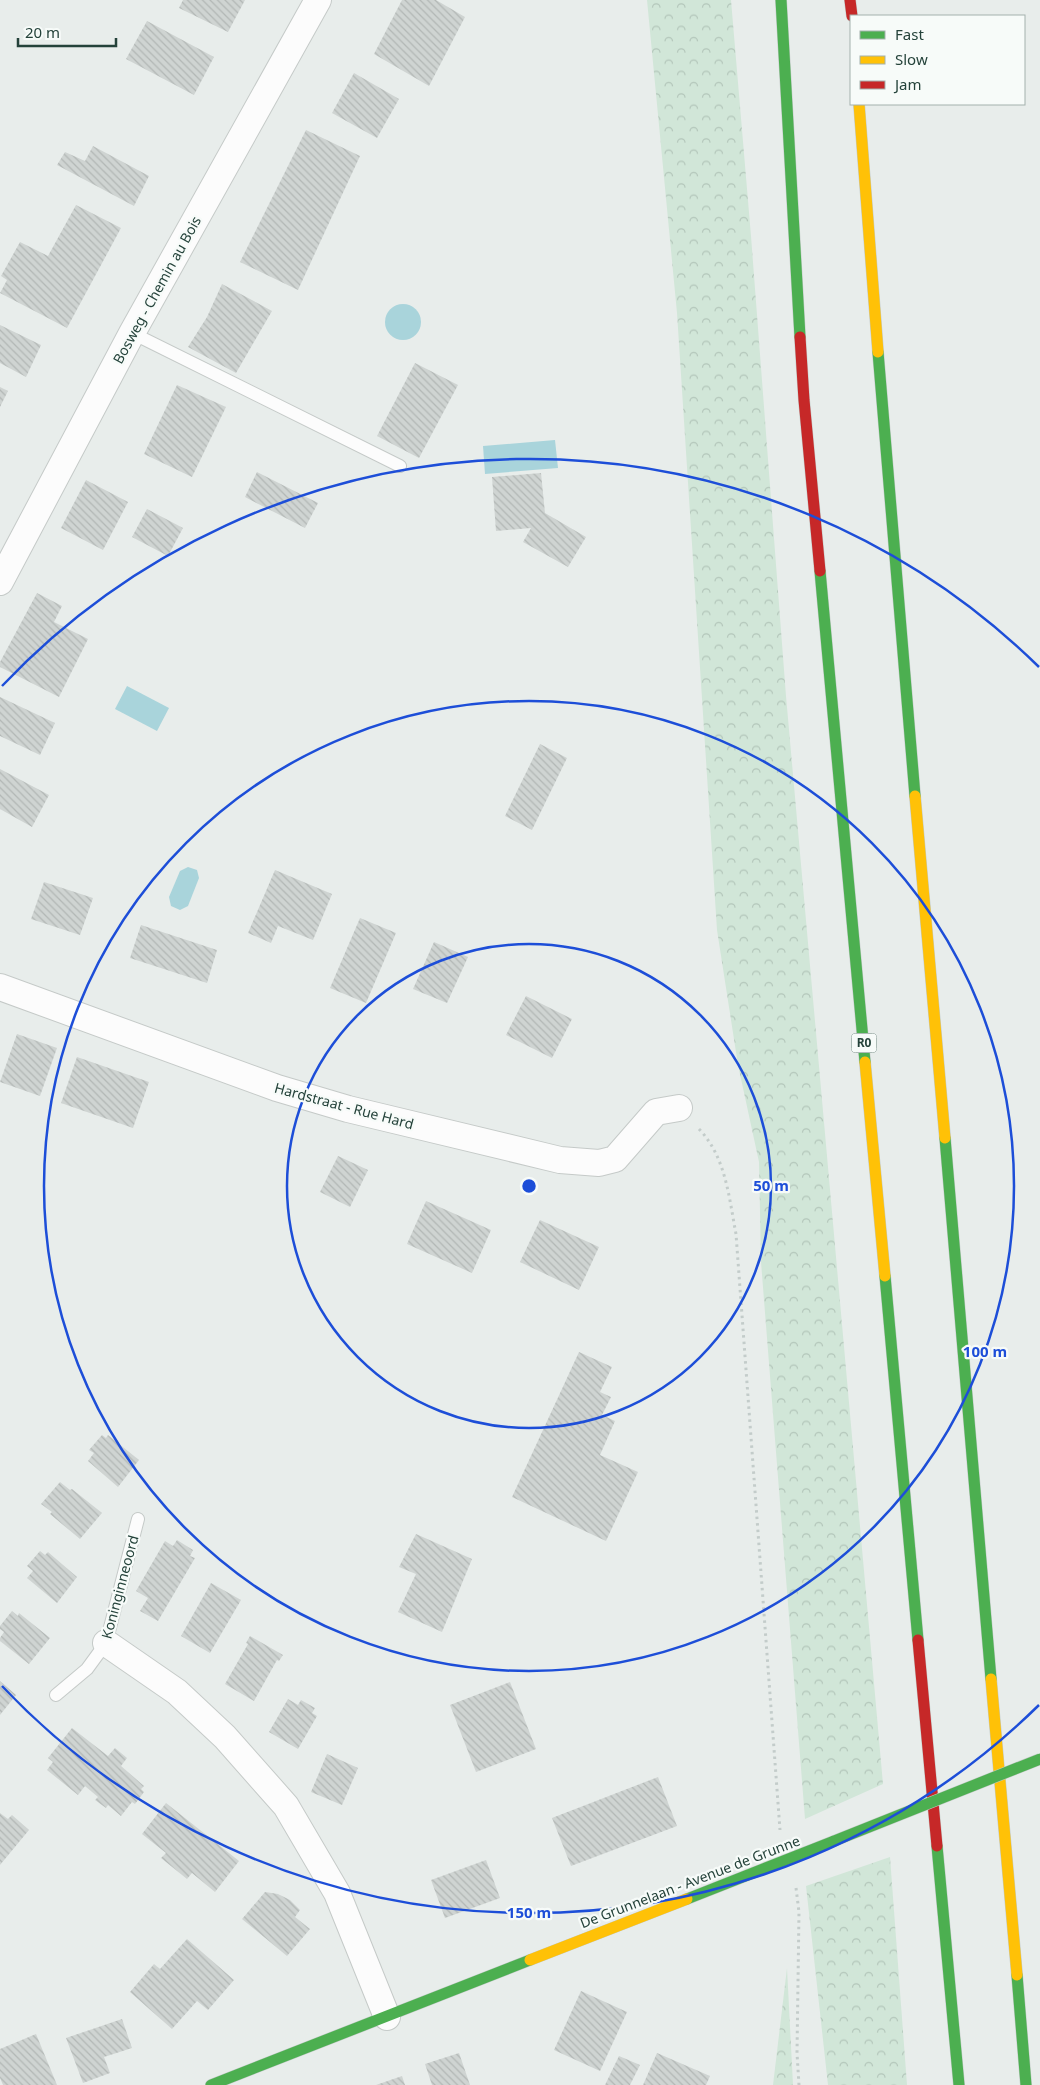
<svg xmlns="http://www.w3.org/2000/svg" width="1040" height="2085" viewBox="0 0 1040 2085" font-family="'Noto Sans',sans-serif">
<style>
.forest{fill:url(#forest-crowns)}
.water{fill:#a9d4db}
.building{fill:url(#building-back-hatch)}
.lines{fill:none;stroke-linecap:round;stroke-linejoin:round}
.lane-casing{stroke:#c5cac8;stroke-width:14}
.street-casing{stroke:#c5cac8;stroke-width:28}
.fast-casing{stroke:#c3cbc8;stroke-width:12}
.slow-casing{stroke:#c3cbc8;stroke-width:12}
.jam-casing{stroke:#c3cbc8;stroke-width:12}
.path{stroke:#c3ccca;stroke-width:3;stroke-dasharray:2.5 4;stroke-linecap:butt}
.lane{stroke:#fcfcfc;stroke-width:12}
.street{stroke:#fcfcfc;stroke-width:26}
.fast{stroke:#4caf50;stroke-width:11}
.slow{stroke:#ffc107;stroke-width:11}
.jam{stroke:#c62828;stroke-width:11}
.fast-bridge-casing{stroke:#c3cbc8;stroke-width:12;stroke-linecap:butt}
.fast-bridge{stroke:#4caf50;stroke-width:11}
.ring{fill:none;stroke:#1d4ed8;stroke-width:2.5}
.labels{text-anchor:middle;stroke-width:4.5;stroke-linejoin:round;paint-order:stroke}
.shield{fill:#f7fbf9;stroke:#637a73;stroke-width:1}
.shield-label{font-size:12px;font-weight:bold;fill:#24423a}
.street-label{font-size:14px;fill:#24423a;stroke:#f7fbf9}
.centre{fill:#1d4ed8;stroke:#f7fbf9;stroke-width:2.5}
.ring-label{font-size:15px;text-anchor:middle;font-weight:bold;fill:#1d4ed8;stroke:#f7fbf9;stroke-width:4.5;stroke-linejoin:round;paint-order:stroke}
</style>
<defs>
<pattern id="forest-crowns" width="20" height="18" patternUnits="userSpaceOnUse" patternTransform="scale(1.25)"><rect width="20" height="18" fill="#d1e6d8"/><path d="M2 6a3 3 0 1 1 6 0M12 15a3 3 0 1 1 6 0" fill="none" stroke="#b3c6ba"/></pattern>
<pattern id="building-back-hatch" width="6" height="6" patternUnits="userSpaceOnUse" patternTransform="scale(1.25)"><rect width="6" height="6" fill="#cfd4d2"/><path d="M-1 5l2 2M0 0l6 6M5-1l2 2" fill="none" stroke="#b2b7b5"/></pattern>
</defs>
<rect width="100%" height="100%" fill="#e8edeb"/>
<g class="forest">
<path d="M 647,0 L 731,0 L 751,236 L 786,696 L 883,1784 L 805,1819 L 761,1262 L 759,1162 L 738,1065 L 717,930 L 677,313 Z"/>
<path d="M 890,1857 L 907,2085 L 828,2085 L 806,1886 Z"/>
<path d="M 787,1968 L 793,2085 L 773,2085 Z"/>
</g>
<g class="water">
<circle cx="403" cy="322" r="18"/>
<path d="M 555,440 L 558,468 L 485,474 L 483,446 Z"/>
<path d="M 127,686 L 169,708 L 157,731 L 115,709 Z"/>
<path d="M 188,867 L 197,870 L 199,878 L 188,906 L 180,910 L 171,906 L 169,897 L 180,871 Z"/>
</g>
<g class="building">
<path d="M 183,0 L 245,0 L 228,32 L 179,8 Z"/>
<path d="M 402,0 L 436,0 L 465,17 L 429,86 L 374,54 Z"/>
<path d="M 147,21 L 214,57 L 194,95 L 126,59 Z"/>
<path d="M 354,73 L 399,99 L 377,138 L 332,113 Z"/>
<path d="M 306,130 L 360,156 L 298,290 L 240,262 Z"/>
<path d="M 93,146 L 149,176 L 134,206 L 57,165 L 65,152 L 85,161 Z"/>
<path d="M 76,205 L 121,228 L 67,328 L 0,293 L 7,280 L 1,276 L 20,242 L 48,256 Z"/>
<path d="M 222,284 L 272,311 L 236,373 L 188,347 L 207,317 Z"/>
<path d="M 0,325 L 41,345 L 26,377 L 0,363 Z"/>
<path d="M 415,363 L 458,385 L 419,458 L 377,436 Z"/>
<path d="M 177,385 L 226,407 L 192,477 L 144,454 Z"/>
<path d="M 0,387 L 8,391 L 0,407 Z"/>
<path d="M 257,472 L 318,503 L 305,528 L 245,497 Z"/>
<path d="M 541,473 L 545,513 L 586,537 L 568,567 L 523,542 L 531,528 L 496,531 L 492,477 Z"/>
<path d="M 86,480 L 128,502 L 103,550 L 61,528 Z"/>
<path d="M 147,509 L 183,528 L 168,556 L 132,537 Z"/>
<path d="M 37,593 L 62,606 L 54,622 L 88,639 L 59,697 L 0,667 L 0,662 Z"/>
<path d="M 0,697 L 55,723 L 40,755 L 0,736 Z"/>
<path d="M 540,744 L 567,758 L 532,830 L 505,816 Z"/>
<path d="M 0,769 L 49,795 L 32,827 L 0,809 Z"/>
<path d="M 275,870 L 332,894 L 313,940 L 278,926 L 271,943 L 248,933 Z"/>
<path d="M 44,882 L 93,898 L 80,935 L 31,919 Z"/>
<path d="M 360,918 L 396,933 L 366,1003 L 330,988 Z"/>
<path d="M 141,925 L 217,950 L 207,983 L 130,958 Z"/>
<path d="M 434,942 L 468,957 L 447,1003 L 413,989 Z"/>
<path d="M 526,996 L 572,1019 L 552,1058 L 506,1035 Z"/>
<path d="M 17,1034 L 57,1048 L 40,1096 L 0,1082 Z"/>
<path d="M 77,1057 L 149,1082 L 133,1128 L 61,1103 Z"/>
<path d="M 338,1156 L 368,1170 L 350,1207 L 320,1192 Z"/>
<path d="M 426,1201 L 491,1230 L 472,1273 L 407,1244 Z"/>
<path d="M 540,1220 L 599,1247 L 579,1290 L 520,1262 Z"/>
<path d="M 579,1352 L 612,1367 L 600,1392 L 611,1397 L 602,1415 L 615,1421 L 600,1455 L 638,1472 L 606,1541 L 512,1497 Z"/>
<path d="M 102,1435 L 106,1438 L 108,1435 L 139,1460 L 118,1487 L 88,1461 L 94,1453 L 89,1450 Z"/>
<path d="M 60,1482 L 70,1490 L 72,1489 L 102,1513 L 80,1539 L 50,1514 L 52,1512 L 41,1504 Z"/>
<path d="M 416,1534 L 472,1559 L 442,1632 L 398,1612 L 416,1574 L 399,1567 Z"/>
<path d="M 177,1540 L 193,1550 L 190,1556 L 195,1558 L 158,1621 L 140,1611 L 148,1598 L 136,1591 L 165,1541 L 173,1546 Z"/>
<path d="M 40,1551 L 45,1555 L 48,1552 L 77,1577 L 57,1603 L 27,1578 L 33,1571 L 27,1566 Z"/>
<path d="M 211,1583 L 241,1600 L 210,1653 L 181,1636 Z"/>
<path d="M 12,1611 L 18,1616 L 19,1613 L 50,1638 L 29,1664 L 0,1641 L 0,1638 L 4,1632 L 0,1629 L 0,1626 Z"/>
<path d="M 250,1636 L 283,1655 L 279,1661 L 277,1660 L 254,1701 L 225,1684 L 248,1644 L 246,1643 Z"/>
<path d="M 0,1681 L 16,1695 L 0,1715 Z"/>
<path d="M 510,1682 L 536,1749 L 476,1772 L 450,1705 Z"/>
<path d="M 288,1699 L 298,1705 L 301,1700 L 315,1708 L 312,1713 L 317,1716 L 298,1749 L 269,1732 Z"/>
<path d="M 72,1728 L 108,1756 L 115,1748 L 127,1758 L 121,1766 L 144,1786 L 141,1789 L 144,1792 L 135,1804 L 132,1802 L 121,1816 L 108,1805 L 106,1808 L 95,1800 L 98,1797 L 85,1786 L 78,1795 L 47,1770 L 53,1762 L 48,1758 Z"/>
<path d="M 327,1754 L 358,1768 L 342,1805 L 311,1792 Z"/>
<path d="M 658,1777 L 677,1826 L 571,1866 L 552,1818 Z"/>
<path d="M 166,1803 L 239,1861 L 215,1892 L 192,1873 L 187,1879 L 161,1858 L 166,1853 L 142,1834 Z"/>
<path d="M 0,1813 L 8,1819 L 12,1815 L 29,1830 L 0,1865 Z"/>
<path d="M 486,1860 L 500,1898 L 445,1918 L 431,1880 Z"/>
<path d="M 265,1892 L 278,1894 L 290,1900 L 300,1910 L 295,1917 L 310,1929 L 287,1956 L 242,1919 Z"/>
<path d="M 187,1939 L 234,1980 L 208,2010 L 197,2001 L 172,2029 L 130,1992 L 154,1964 L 160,1969 Z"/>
<path d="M 581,1991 L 627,2012 L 600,2071 L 554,2050 Z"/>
<path d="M 122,2019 L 132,2048 L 104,2057 L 110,2073 L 83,2083 L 66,2038 Z"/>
<path d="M 36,2034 L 57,2085 L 3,2085 L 0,2078 L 0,2049 Z"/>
<path d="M 459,2053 L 470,2085 L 432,2085 L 425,2064 Z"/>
<path d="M 657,2053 L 710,2076 L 706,2085 L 643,2085 Z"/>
<path d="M 619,2056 L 640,2065 L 630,2085 L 605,2085 Z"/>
<path d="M 402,2076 L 405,2085 L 376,2085 Z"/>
</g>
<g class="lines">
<defs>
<g id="lane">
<path d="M 132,333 L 400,466"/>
<path d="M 56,1695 L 87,1669 L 106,1643 L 138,1519"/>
</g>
<g id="street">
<path d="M 0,582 L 132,333 L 318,0"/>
<path d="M 0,987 L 277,1088 L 348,1109 L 560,1160 L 599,1163 L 615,1159 L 656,1112 L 679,1108"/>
<path d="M 106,1643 L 177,1692 L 225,1737 L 286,1806 L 337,1893 L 387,2017"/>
</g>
<g id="fast">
<path d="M 781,0 L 800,337"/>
<path d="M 878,352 L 915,796"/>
<path d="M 820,571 L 865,1062"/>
<path d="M 945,1138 L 991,1679"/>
<path d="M 885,1276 L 918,1640"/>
<path d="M 937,1846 L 959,2085"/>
<path d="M 687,1899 L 834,1841"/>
<path d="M 1017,1975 L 1026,2085"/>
<path d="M 211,2085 L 530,1960"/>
</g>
<g id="slow">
<path d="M 859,104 L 878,352"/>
<path d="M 915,796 L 945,1138"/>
<path d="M 865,1062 L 885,1276"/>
<path d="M 991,1679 L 1017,1975"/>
<path d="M 530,1960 L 687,1899"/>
</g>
<g id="jam">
<path d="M 850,0 L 852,16"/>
<path d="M 800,337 L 804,400 L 820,571"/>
<path d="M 918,1640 L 937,1846"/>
</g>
</defs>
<use href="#lane" class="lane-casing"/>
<use href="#street" class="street-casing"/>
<use href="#fast" class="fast-casing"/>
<use href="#slow" class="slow-casing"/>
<use href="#jam" class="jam-casing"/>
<g class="path">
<path d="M 699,1129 C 726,1157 729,1198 736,1234 L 780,1830"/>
<path d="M 796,1888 L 799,1912 L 797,2053 L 799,2085"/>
</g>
<use href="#lane" class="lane"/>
<use href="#street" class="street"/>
<use href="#fast" class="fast"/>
<use href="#slow" class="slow"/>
<use href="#jam" class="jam"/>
<defs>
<path id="fast-bridge" d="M 834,1841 L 1040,1759"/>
</defs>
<use href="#fast-bridge" class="fast-bridge-casing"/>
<use href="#fast-bridge" class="fast-bridge"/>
</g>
<g class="ring">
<circle cx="529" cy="1186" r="242"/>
<circle cx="529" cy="1186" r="485"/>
<path d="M1039 1705A727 727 0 0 1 2 1686M2 686A727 727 0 0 1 1039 667"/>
</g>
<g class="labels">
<rect class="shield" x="851.5" y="1033.5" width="25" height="19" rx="4"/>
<g class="shield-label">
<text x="864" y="1047">R0</text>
</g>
<g class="street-label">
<text transform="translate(157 290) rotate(-61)" y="5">Bosweg - Chemin au Bois</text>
<text transform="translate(344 1106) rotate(15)" y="5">Hardstraat - Rue Hard</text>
<text transform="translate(120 1587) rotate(-75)" y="5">Koninginneoord</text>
<text transform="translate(690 1882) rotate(-21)" y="5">De Grunnelaan - Avenue de Grunne</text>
</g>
</g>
<circle cx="529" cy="1186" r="8" class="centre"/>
<g class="ring-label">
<text x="771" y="1191">50 m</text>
<text x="985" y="1357">100 m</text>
<text x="529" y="1918">150 m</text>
</g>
<rect x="850" y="15" width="175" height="90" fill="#f7fbf9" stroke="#a3b1ad"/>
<rect x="860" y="31" width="25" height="8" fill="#4caf50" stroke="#a3b1ad"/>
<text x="895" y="40" font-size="15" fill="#24423a">Fast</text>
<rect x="860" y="56" width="25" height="8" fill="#ffc107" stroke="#a3b1ad"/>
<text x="895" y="65" font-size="15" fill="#24423a">Slow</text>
<rect x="860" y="81" width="25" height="8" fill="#c62828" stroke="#a3b1ad"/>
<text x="895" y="90" font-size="15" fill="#24423a">Jam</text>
<path d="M18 38v8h98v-8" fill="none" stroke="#24423a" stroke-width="2.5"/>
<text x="25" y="38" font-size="15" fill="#24423a" stroke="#f7fbf9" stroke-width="4" paint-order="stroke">20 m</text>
</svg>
